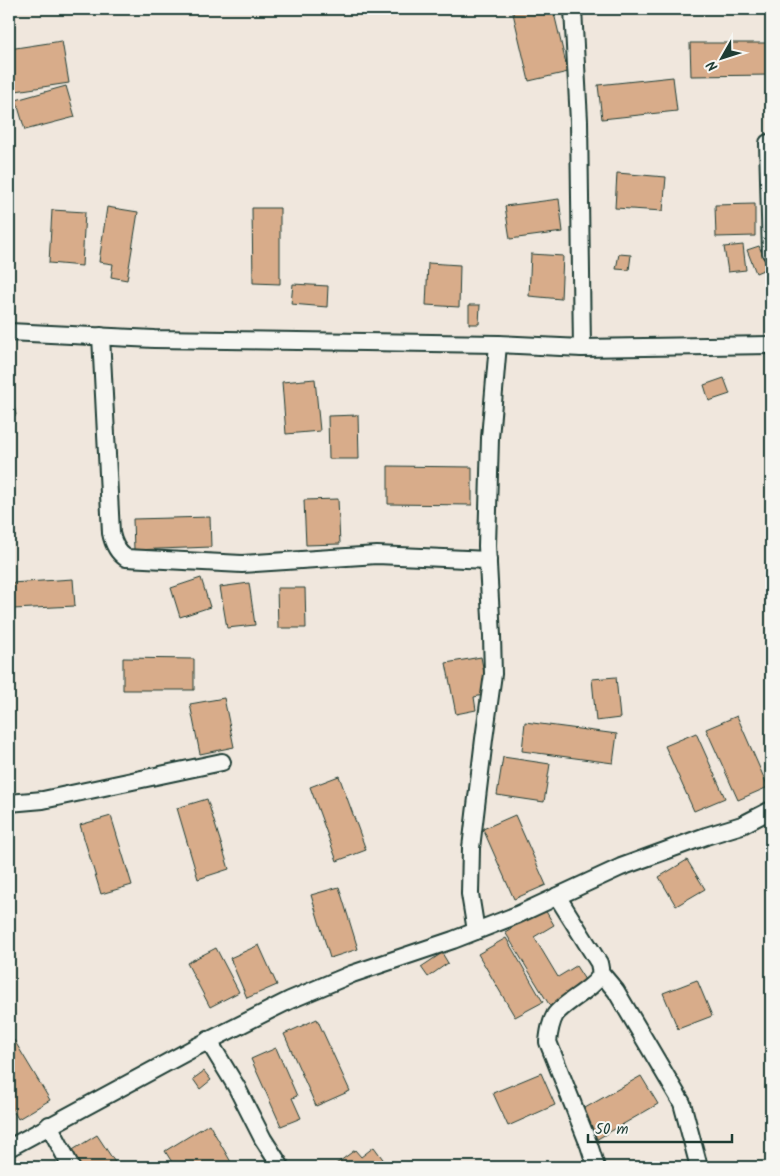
<svg xmlns="http://www.w3.org/2000/svg" width="780" height="1176" viewBox="0 0 780 1176" font-family="Kalam,sans-serif">
<style>
.building{fill:#d8ac8a;stroke:#1f3d34}
.lines{fill:none;stroke-linecap:round;stroke-linejoin:round}
.street-casing{stroke:#1f3d34;stroke-width:20}
.street{stroke:#f6f6f2;stroke-width:16}
</style>
<rect width="100%" height="100%" fill="#f0e7dd"/>
<filter id="ink" filterUnits="userSpaceOnUse"><feTurbulence type="fractalNoise" baseFrequency=".02" numOctaves="2"/><feDisplacementMap in="SourceGraphic" scale="10" xChannelSelector="R" yChannelSelector="G"/><feConvolveMatrix kernelMatrix="1 2 1 2 8 2 1 2 1" color-interpolation-filters="sRGB"/></filter>
<g filter="url(#ink)">
<g class="building">
<path d="M 512,9 L 553,9 L 568,72 L 529,81 Z"/>
<path d="M 62,41 L 69,83 L 9,92 L 9,49 Z"/>
<path d="M 690,43 L 771,43 L 771,75 L 691,76 Z"/>
<path d="M 673,77 L 677,111 L 602,119 L 598,85 Z"/>
<path d="M 66,86 L 75,117 L 25,130 L 16,100 Z"/>
<path d="M 617,173 L 666,177 L 663,211 L 615,208 Z"/>
<path d="M 559,199 L 563,232 L 510,239 L 505,206 Z"/>
<path d="M 755,204 L 755,236 L 716,237 L 715,205 Z"/>
<path d="M 107,207 L 138,212 L 127,280 L 111,277 L 113,264 L 99,262 Z"/>
<path d="M 252,208 L 280,208 L 280,284 L 253,283 Z"/>
<path d="M 52,210 L 85,212 L 82,266 L 49,263 Z"/>
<path d="M 743,245 L 746,270 L 728,272 L 724,247 Z"/>
<path d="M 759,246 L 768,268 L 756,273 L 747,250 Z"/>
<path d="M 531,254 L 563,256 L 561,299 L 529,296 Z"/>
<path d="M 619,254 L 631,255 L 629,270 L 616,269 Z"/>
<path d="M 428,263 L 460,265 L 459,307 L 426,305 Z"/>
<path d="M 293,284 L 328,286 L 327,307 L 291,304 Z"/>
<path d="M 469,305 L 480,305 L 479,324 L 469,324 Z"/>
<path d="M 724,378 L 730,394 L 709,401 L 704,385 Z"/>
<path d="M 315,379 L 320,431 L 286,434 L 282,382 Z"/>
<path d="M 9,384 L 16,415 L 9,417 Z"/>
<path d="M 358,415 L 359,459 L 329,459 L 328,416 Z"/>
<path d="M 388,466 L 472,467 L 472,505 L 388,504 Z"/>
<path d="M 338,499 L 340,544 L 306,545 L 304,500 Z"/>
<path d="M 210,517 L 211,547 L 134,550 L 133,519 Z"/>
<path d="M 201,578 L 210,607 L 180,617 L 171,588 Z"/>
<path d="M 73,579 L 75,606 L 13,609 L 11,583 Z"/>
<path d="M 249,583 L 255,625 L 227,628 L 220,587 Z"/>
<path d="M 277,588 L 305,588 L 306,628 L 278,628 Z"/>
<path d="M 481,657 L 488,694 L 474,697 L 476,710 L 456,714 L 446,663 Z"/>
<path d="M 123,658 L 194,659 L 194,690 L 123,690 Z"/>
<path d="M 616,677 L 620,718 L 596,721 L 592,679 Z"/>
<path d="M 224,698 L 234,747 L 200,754 L 190,704 Z"/>
<path d="M 737,716 L 768,787 L 738,800 L 706,729 Z"/>
<path d="M 525,722 L 617,734 L 613,763 L 522,751 Z"/>
<path d="M 696,733 L 725,798 L 694,811 L 665,746 Z"/>
<path d="M 503,757 L 550,764 L 544,802 L 497,795 Z"/>
<path d="M 339,776 L 366,850 L 337,861 L 310,787 Z"/>
<path d="M 207,799 L 229,869 L 198,879 L 177,808 Z"/>
<path d="M 515,815 L 546,885 L 514,899 L 483,829 Z"/>
<path d="M 111,816 L 132,885 L 101,894 L 80,825 Z"/>
<path d="M 687,860 L 705,889 L 676,906 L 659,877 Z"/>
<path d="M 339,887 L 358,949 L 330,958 L 311,895 Z"/>
<path d="M 544,908 L 554,925 L 534,937 L 558,977 L 576,966 L 587,983 L 550,1006 L 505,932 Z"/>
<path d="M 506,938 L 543,1002 L 515,1017 L 478,954 Z"/>
<path d="M 259,945 L 277,985 L 247,998 L 230,958 Z"/>
<path d="M 216,948 L 239,992 L 210,1007 L 187,963 Z"/>
<path d="M 442,953 L 448,963 L 428,977 L 421,967 Z"/>
<path d="M 697,980 L 712,1016 L 678,1029 L 663,993 Z"/>
<path d="M 317,1019 L 350,1091 L 316,1106 L 284,1034 Z"/>
<path d="M 14,1040 L 50,1100 L 18,1119 L 9,1103 L 9,1043 Z"/>
<path d="M 276,1048 L 297,1096 L 292,1098 L 301,1118 L 281,1126 L 251,1059 Z"/>
<path d="M 204,1071 L 211,1080 L 200,1089 L 193,1079 Z"/>
<path d="M 541,1073 L 555,1105 L 508,1126 L 493,1093 Z"/>
<path d="M 641,1076 L 658,1104 L 594,1141 L 578,1112 Z"/>
<path d="M 209,1124 L 231,1162 L 223,1167 L 175,1167 L 165,1151 Z"/>
<path d="M 97,1135 L 118,1167 L 82,1167 L 71,1151 Z"/>
<path d="M 374,1147 L 385,1162 L 379,1167 L 332,1167 L 355,1150 L 361,1157 Z"/>
</g>
<g class="lines">
<defs>
<g id="street">
<path d="M 573,9 L 579,121 L 582,348"/>
<path d="M 768,143 L 771,253"/>
<path d="M 9,332 L 154,339 L 498,344 L 582,348 L 771,345"/>
<path d="M 101,336 L 111,533 C 113,543 117,552 126,558 L 242,564 L 377,555 L 488,560"/>
<path d="M 9,803 L 43,800 L 222,762 L 132,781"/>
<path d="M 557,896 L 599,963 C 600,968 601,971 600,975 C 595,988 564,1002 555,1015 C 550,1024 549,1033 548,1042 L 589,1145 L 596,1167"/>
<path d="M 476,931 L 470,894 L 471,848 L 484,739 L 493,674 L 492,636 L 487,546 L 490,438 L 498,344"/>
<path d="M 601,973 L 616,991 L 682,1103 L 699,1167"/>
<path d="M 208,1040 L 236,1086 L 263,1139 L 281,1167"/>
<path d="M 49,1125 L 71,1167"/>
<path d="M 9,1148 L 194,1048 L 290,1000 L 352,974 L 453,940 L 517,915 L 621,867 L 706,836 L 742,825 L 771,810"/>
</g>
</defs>
<use href="#street" class="street-casing"/>
<use href="#street" class="street"/>
</g>
</g>
<rect width="780" height="1176" fill="none" stroke="#f6f6f2" stroke-width="30"/>
<rect x="15" y="15" width="750" height="1146" fill="none" stroke="#1f3d34" stroke-width="2" filter="url(#ink)"/>
<g transform="translate(722 58) rotate(231)" stroke="#f6f6f2" stroke-width="4" paint-order="stroke">
<path d="M0-4L9 19L0 12L-9 19Z" fill="#1f3d34"/>
<text y="-8" font-size="14" font-weight="bold" text-anchor="middle" fill="#1f3d34">N</text>
</g>
<path d="M588 1134v8h144v-8" fill="none" stroke="#1f3d34" stroke-width="2.5"/>
<text x="595" y="1134" font-size="15" fill="#1f3d34" stroke="#f6f6f2" stroke-width="4" paint-order="stroke">50 m</text>
</svg>
